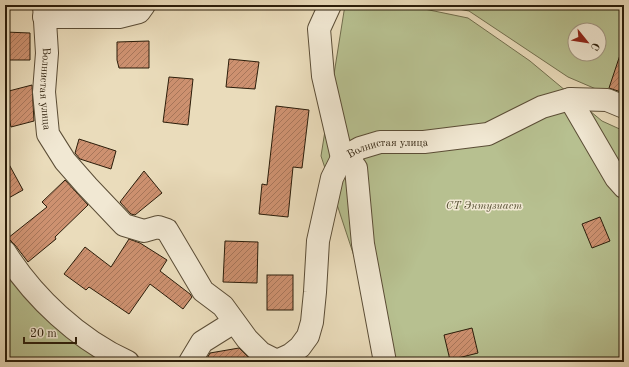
<svg xmlns="http://www.w3.org/2000/svg" width="629" height="367" viewBox="0 0 629 367" font-family="'Old Standard TT',serif">
<style>
.green{fill:#b7c090;stroke:#716e4d;fill-rule:evenodd}
.building{fill:url(#building-hatch);stroke:#2b1d0a}
.lines{fill:none;stroke-linecap:round;stroke-linejoin:round}
.minor-casing{stroke:#5b4d36;stroke-width:24}
.minor{stroke:#f1e8d3;stroke-width:22}
.labels{text-anchor:middle;stroke-width:3;stroke-linejoin:round;paint-order:stroke}
.street-label{font-size:11px;fill:#2b1d0a;stroke:#f1e8d3}
.park-label{font-size:11px;font-style:italic;fill:#554e32;stroke:#f1e8d3}
</style>
<defs>
<pattern id="building-hatch" width="6" height="6" patternUnits="userSpaceOnUse"><rect width="6" height="6" fill="#cd9170"/><path d="M-1 1l2-2M0 6l6-6M5 7l2-2" fill="none" stroke="#a7765a"/></pattern>
</defs>
<rect width="100%" height="100%" fill="#eadcbb"/>
<filter id="stains"><feTurbulence type="fractalNoise" baseFrequency=".005" numOctaves="4"/><feColorMatrix values="0 0 0 0 .2 0 0 0 0 .09 0 0 0 0 .02 0 0 0 .5 -.17"/></filter>
<radialGradient id="worn" r=".72"><stop offset=".6" stop-color="#630" stop-opacity="0"/><stop offset="1" stop-color="#630" stop-opacity=".3"/></radialGradient>
<g class="green">
<path d="M 345,5 L 405,5 L 468,18 L 530,61 L 602,121 L 624,131 L 624,362 L 389,362 L 321,156 Z"/>
<path d="M 437,5 L 624,5 L 624,101 L 568,77 L 469,11 ZM 575,30 L 599,30 L 599,54 L 575,54 Z"/>
<path d="M 5,262 L 115,362 L 5,362 Z"/>
</g>
<g class="building">
<path d="M 5,32 L 30,33 L 30,60 L 5,60 Z"/>
<path d="M 149,41 L 149,68 L 119,68 L 117,60 L 117,42 Z"/>
<path d="M 621,52 L 624,52 L 624,93 L 609,88 Z"/>
<path d="M 229,59 L 259,62 L 255,89 L 226,87 Z"/>
<path d="M 169,77 L 193,79 L 188,125 L 163,122 Z"/>
<path d="M 32,85 L 34,121 L 11,127 L 5,100 L 5,92 Z"/>
<path d="M 276,106 L 309,110 L 302,168 L 293,167 L 288,217 L 259,214 L 262,184 L 267,185 Z"/>
<path d="M 79,139 L 116,151 L 111,169 L 80,159 L 75,153 Z"/>
<path d="M 5,157 L 23,190 L 5,200 Z"/>
<path d="M 144,171 L 162,193 L 135,215 L 131,214 L 120,202 Z"/>
<path d="M 65,180 L 88,205 L 55,237 L 56,239 L 28,262 L 15,245 L 8,238 L 47,207 L 42,202 Z"/>
<path d="M 600,217 L 610,241 L 592,248 L 582,224 Z"/>
<path d="M 129,239 L 140,243 L 167,260 L 160,271 L 190,294 L 192,297 L 183,309 L 150,284 L 129,314 L 89,287 L 86,290 L 64,274 L 85,247 L 111,267 Z"/>
<path d="M 225,241 L 258,242 L 257,283 L 223,282 Z"/>
<rect x="267" y="275" width="26" height="35"/>
<path d="M 472,328 L 478,353 L 450,360 L 444,335 Z"/>
<path d="M 239,348 L 249,358 L 249,362 L 205,362 L 210,353 Z"/>
</g>
<g class="lines">
<defs>
<g id="minor">
<path id="s1" d="M 44,5 L 47,53 L 44,92 L 48,134 L 65,161 L 87,186 L 124,225 L 144,231 L 158,227 L 167,230 L 203,291 L 223,306 L 247,339 L 261,353 L 277,361 L 290,355 L 300,347 L 308,336 L 312,322 L 315,292 L 318,241 L 332,178 L 342,158 L 360,148 L 380,142 L 424,142 L 488,134 L 542,107 L 570,99 L 607,100 L 624,107"/>
<path d="M 330,5 L 319,29 L 323,76 L 342,158 L 352,163 L 356,168 L 363,244 L 385,362"/>
<path d="M 44,17 L 119,17 L 139,12 L 144,5"/>
<path d="M 570,99 L 616,178 L 624,187"/>
<path d="M 5,252 C 33,297 79,340 128,362"/>
<path d="M 190,362 L 202,342 L 234,322"/>
</g>
</defs>
<use href="#minor" class="minor-casing"/>
<use href="#minor" class="minor"/>
</g>
<g class="labels">
<g class="street-label">
<text dy="4" stroke="none"><textPath href="#s1" startOffset="84">Волнистая улица</textPath></text>
<text dy="4" stroke="none"><textPath href="#s1" startOffset="739">Волнистая улица</textPath></text>
</g>
<g class="park-label">
<text x="484" y="209">СТ Энтузиаст</text>
</g>
</g>
<rect width="629" height="367" fill="none" stroke="#eadcbb" stroke-width="20"/>
<rect x="6" y="6" width="617" height="355" fill="none" stroke="#2b1d0a" stroke-width="2"/>
<rect x="10" y="10" width="609" height="347" fill="none" stroke="#2b1d0a"/>
<g transform="translate(587 42) rotate(120)"><circle r="19" fill="#f1e8d3" stroke="#a29783"/>
<path d="M0-3L7 15L0 10L-7 15Z" fill="#8f2418"/>
<text y="-6" font-size="11" font-weight="bold" text-anchor="middle" fill="#2b1d0a">С</text>
</g>
<path d="M24 337v6h52v-6" fill="none" stroke="#2b1d0a" stroke-width="2"/>
<text x="30" y="337" font-size="12" fill="#2b1d0a" stroke="#f1e8d3" stroke-width="3" paint-order="stroke">20 m</text>
<rect width="100%" height="100%" filter="url(#stains)"/>
<rect width="100%" height="100%" fill="url(#worn)"/>
</svg>
